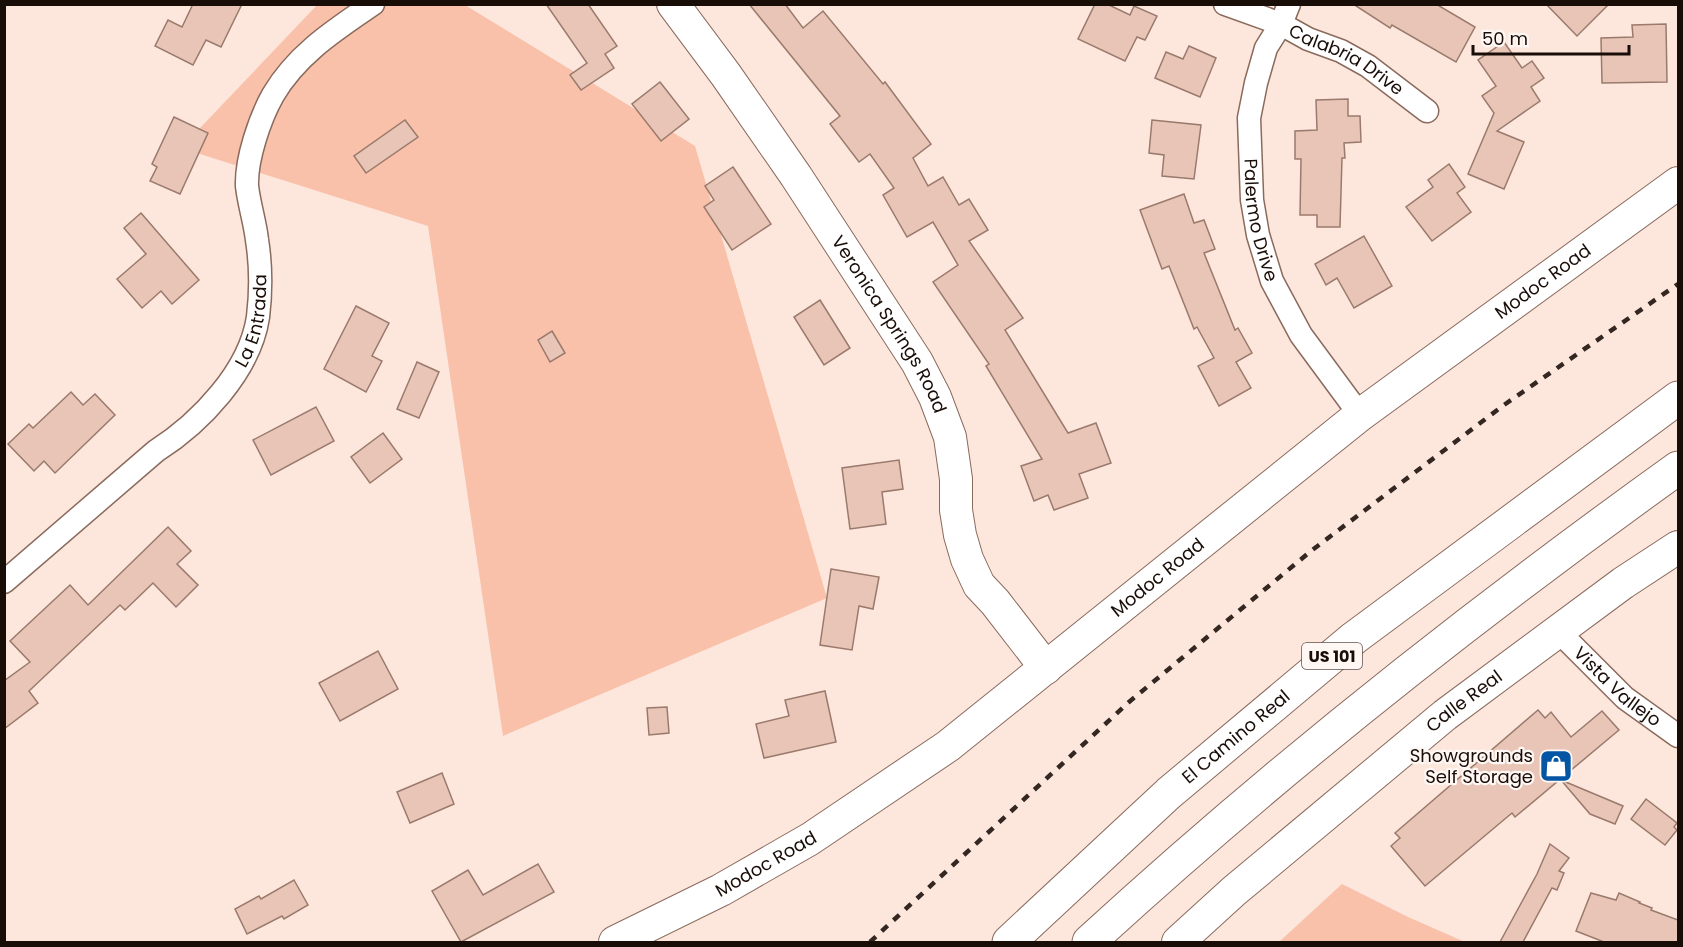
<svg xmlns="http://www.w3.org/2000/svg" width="1683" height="947" viewBox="0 0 1683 947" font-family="Poppins,sans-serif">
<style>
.green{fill:#f9c1a9}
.building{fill:#e8c5b6;stroke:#9a7a6c;stroke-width:1.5}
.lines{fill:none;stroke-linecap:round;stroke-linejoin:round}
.street-casing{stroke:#8a6a5d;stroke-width:25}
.secondary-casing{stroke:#8a6a5d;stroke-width:34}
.highway-casing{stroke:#8a6a5d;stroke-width:35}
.street{stroke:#fff;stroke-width:22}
.secondary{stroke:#fff;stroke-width:32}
.highway{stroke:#fff;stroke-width:33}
.rail{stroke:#342722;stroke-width:4.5;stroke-dasharray:8 8;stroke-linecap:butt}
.labels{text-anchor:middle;stroke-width:4.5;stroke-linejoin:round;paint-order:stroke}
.shield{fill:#fff7f4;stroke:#5e534f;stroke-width:1.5}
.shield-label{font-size:16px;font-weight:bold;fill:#190d08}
.street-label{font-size:18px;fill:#190d08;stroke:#fff7f4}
.poi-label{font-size:18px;fill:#190d08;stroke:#fff7f4;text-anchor:end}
</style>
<rect width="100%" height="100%" fill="#fde7dd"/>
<g class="green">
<path d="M 318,4 L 465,5 L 695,146 L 827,598 L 503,736 L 428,226 L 181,148 Z"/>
<path d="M 1342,884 L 1408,917 L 1465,942 L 1279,942 Z"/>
</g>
<g class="building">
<path d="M 193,4 L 242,4 L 221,47 L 206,40 L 193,65 L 155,46 L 168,20 L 182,27 Z"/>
<path d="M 546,4 L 588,4 L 617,46 L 605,54 L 614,68 L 581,90 L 570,75 L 587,63 Z"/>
<path d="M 749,4 L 785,4 L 803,28 L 823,11 L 883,84 L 885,82 L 931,144 L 913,158 L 928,186 L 943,177 L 959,205 L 969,199 L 988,230 L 969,241 L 1023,318 L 1005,330 L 1068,433 L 1096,423 L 1111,463 L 1079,474 L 1088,498 L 1054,510 L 1048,495 L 1034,501 L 1021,466 L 1042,459 L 986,366 L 989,364 L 933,282 L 958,265 L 933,222 L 907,237 L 883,195 L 894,188 L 870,154 L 859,162 L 830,124 L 840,116 Z"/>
<path d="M 1095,4 L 1107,4 L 1130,15 L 1134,6 L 1157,16 L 1145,40 L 1137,37 L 1125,61 L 1078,39 Z"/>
<path d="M 1353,4 L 1436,4 L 1475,27 L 1456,62 L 1392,25 L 1390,28 Z"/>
<path d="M 1546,4 L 1609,4 L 1577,36 Z"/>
<path d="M 1666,24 L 1667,82 L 1602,83 L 1601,38 L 1633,37 L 1632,25 Z"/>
<path d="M 1504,42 L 1522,68 L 1532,61 L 1544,78 L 1531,87 L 1540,101 L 1497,131 L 1524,142 L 1504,189 L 1468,174 L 1494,113 L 1482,96 L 1496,86 L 1478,60 Z"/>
<path d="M 1189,46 L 1216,58 L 1200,97 L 1155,78 L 1166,52 L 1183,59 Z"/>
<path d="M 660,82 L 689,119 L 661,141 L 632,104 Z"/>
<path d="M 1348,99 L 1348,116 L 1360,116 L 1361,142 L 1344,143 L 1345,158 L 1342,158 L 1340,227 L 1317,227 L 1317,215 L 1300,215 L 1301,159 L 1295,159 L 1295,131 L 1317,130 L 1316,100 Z"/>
<path d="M 174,117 L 208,133 L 180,194 L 150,181 L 157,167 L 152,164 Z"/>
<path d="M 405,120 L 418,137 L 366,173 L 354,156 Z"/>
<path d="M 1152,120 L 1201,125 L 1194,179 L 1162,176 L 1164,155 L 1149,153 Z"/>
<path d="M 1449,164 L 1465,187 L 1457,193 L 1471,212 L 1432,241 L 1406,207 L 1433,187 L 1428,180 Z"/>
<path d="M 733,167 L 771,224 L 732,250 L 704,207 L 714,200 L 705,186 Z"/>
<path d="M 1184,194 L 1194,223 L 1204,220 L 1215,249 L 1204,253 L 1235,330 L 1238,328 L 1252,353 L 1236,362 L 1251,388 L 1219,406 L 1198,366 L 1214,358 L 1197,327 L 1194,329 L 1169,266 L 1162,269 L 1140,210 Z"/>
<path d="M 141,213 L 199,280 L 172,304 L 161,291 L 142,308 L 117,279 L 146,254 L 124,228 Z"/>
<path d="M 1364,236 L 1392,286 L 1354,308 L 1337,278 L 1326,285 L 1315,264 Z"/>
<path d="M 820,300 L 850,348 L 824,365 L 794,317 Z"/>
<path d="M 356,306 L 389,323 L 372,356 L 382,361 L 366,392 L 324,369 Z"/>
<path d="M 552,331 L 565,353 L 550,362 L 538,340 Z"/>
<path d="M 417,362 L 439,372 L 419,418 L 397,409 Z"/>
<path d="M 71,392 L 83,405 L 95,394 L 115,415 L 55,473 L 44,461 L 34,471 L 8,444 L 29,424 L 33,428 Z"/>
<path d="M 316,407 L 334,441 L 271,475 L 253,440 Z"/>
<path d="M 383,433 L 402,459 L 370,483 L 351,457 Z"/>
<path d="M 899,460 L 903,489 L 882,492 L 886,524 L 850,529 L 842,468 Z"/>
<path d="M 168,527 L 191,551 L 177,564 L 198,585 L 176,607 L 153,583 L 125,610 L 120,605 L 29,691 L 38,703 L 4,729 L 4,681 L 30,662 L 10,641 L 70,585 L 88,605 Z"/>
<path d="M 831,569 L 879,577 L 873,609 L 859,606 L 852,650 L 820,645 Z"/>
<path d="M 378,651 L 398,689 L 340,721 L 319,683 Z"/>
<path d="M 825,691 L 836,742 L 764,758 L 756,724 L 789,716 L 785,700 Z"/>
<path d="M 667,707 L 669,733 L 649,735 L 647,708 Z"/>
<path d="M 1538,710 L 1545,718 L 1551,712 L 1571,737 L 1602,711 L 1619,730 L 1515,817 L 1512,813 L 1425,886 L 1391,846 L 1400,838 L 1395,833 Z"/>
<path d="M 442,773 L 454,804 L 410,823 L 397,792 Z"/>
<path d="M 1561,780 L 1623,806 L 1615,824 L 1590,814 Z"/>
<path d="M 1646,799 L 1677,823 L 1674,827 L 1677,830 L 1665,845 L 1631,819 Z"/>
<path d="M 1550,844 L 1569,858 L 1559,871 L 1564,873 L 1557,890 L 1552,888 L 1523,942 L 1500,942 L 1537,874 Z"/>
<path d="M 538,864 L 554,892 L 461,942 L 432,891 L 468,870 L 483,895 Z"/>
<path d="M 294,880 L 308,905 L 284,919 L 282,916 L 247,934 L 235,909 L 259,896 L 261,899 Z"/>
<path d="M 1591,893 L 1616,900 L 1619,893 L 1640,902 L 1639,903 L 1652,908 L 1651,910 L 1678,920 L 1678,942 L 1604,942 L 1576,931 Z"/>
</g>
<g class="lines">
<defs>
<g id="street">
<path id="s1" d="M 1225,4 L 1281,24 L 1308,39 L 1341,51 L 1368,66 L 1427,111"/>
<path id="s2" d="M 1289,4 L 1281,24 L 1266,48 L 1256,83 L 1249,118 L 1252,200 L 1258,235 L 1272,281 L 1301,335 L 1360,415"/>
<path id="s3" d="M 4,582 L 156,451 C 200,423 250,371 258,317 C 261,292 261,265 257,240 C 255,222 249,204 247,186 C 246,159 260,118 273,95 C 297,54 335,30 373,4"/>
<path id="s4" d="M 1559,632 L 1625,698 L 1678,736"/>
</g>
<g id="secondary">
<path id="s5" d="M 673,4 L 726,75 L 796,176 L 917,362 L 935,397 L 950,437 L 956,479 L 956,510 L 960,535 L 967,559 L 979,585 L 995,602 L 1046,668"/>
<path id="s6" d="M 615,942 L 721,890 L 810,839 L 948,746 L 1360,415 L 1678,183"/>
<path id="s7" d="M 1178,942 L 1234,891 L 1445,715 L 1623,583 L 1678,547"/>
</g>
<g id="highway">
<path id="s8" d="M 1009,942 L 1169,793 L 1354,638 L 1678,398"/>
<path d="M 1089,942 C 1275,771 1473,615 1678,468"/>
</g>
</defs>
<use href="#street" class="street-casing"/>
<use href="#secondary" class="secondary-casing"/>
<use href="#highway" class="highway-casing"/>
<use href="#street" class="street"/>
<use href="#secondary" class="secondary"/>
<use href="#highway" class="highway"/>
<path class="rail" d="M 870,942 L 1129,702 L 1311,551 L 1504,405 L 1678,284"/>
</g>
<defs>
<symbol id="shop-square" viewBox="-11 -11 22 22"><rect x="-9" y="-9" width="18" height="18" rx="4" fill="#0456a4" stroke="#fff7f4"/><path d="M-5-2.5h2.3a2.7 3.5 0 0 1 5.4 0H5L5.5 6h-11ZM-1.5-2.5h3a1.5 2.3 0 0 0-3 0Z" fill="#fff"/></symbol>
</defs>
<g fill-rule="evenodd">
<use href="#shop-square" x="1537" y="747" width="38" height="38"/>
</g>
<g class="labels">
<rect class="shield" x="1302" y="643" width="60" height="26" rx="4.5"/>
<g class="shield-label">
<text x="1332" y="662">US 101</text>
</g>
<g class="street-label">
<text dy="6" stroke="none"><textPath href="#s1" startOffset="134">Calabria Drive</textPath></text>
<text dy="6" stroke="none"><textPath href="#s2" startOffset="225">Palermo Drive</textPath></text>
<text dy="6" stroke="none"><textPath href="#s6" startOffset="1142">Modoc Road</textPath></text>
<text dy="6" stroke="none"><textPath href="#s3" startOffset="369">La Entrada</textPath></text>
<text dy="6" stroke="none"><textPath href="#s5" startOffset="387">Veronica Springs Road</textPath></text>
<text dy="6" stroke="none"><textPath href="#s6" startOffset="656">Modoc Road</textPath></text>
<text dy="6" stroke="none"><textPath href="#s4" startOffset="80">Vista Vallejo</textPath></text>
<text dy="6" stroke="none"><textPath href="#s7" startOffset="374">Calle Real</textPath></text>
<text dy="6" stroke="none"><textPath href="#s8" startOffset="306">El Camino Real</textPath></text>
<text dy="6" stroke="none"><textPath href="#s6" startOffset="170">Modoc Road</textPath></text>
</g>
<g class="poi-label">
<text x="1533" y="762">Showgrounds<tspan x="1533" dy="21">Self Storage</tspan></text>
</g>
</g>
<rect width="1683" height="947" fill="none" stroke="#190d08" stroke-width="12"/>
<path d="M1473 45v9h156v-9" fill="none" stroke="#190d08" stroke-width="3"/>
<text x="1482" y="45" font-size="18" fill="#190d08" stroke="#fff7f4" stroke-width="4.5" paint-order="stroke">50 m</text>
</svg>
